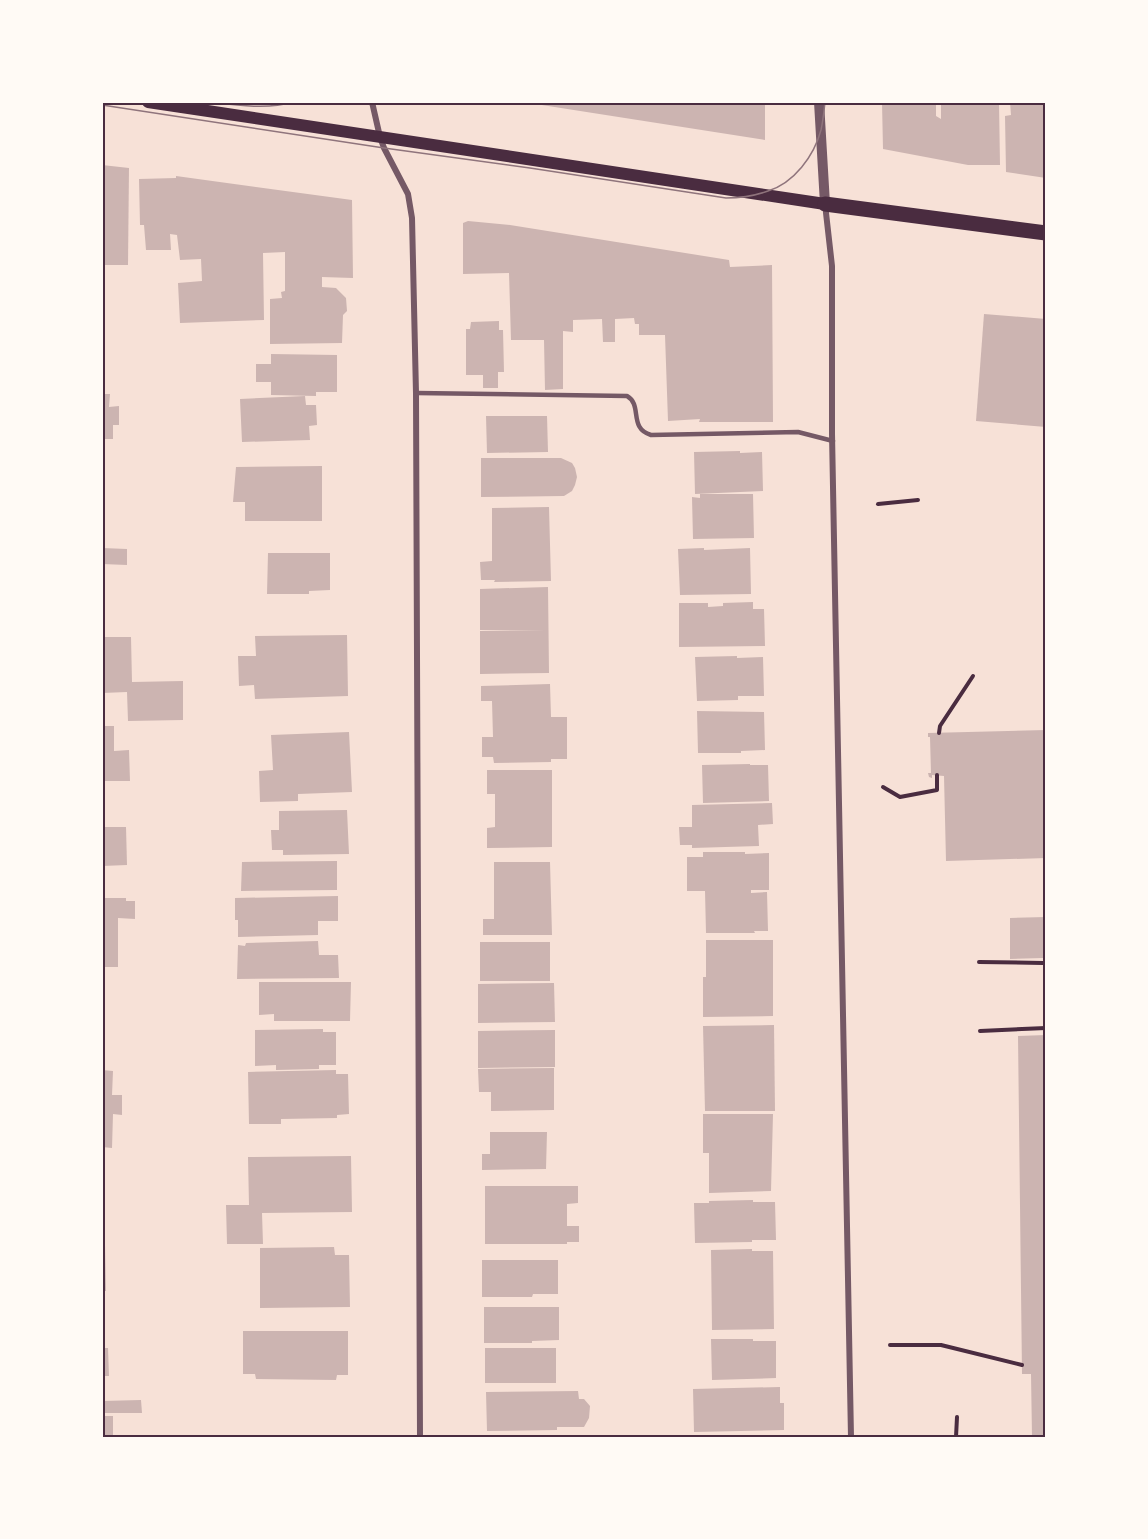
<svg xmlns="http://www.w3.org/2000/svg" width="1148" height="1539" viewBox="0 0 1148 1539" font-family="Helvetica,sans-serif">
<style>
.building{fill:#ccb4b1}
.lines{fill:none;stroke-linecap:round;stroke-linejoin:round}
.path{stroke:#4a2c40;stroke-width:4}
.service{stroke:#755966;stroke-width:4.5}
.minor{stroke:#755966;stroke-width:6}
.tertiary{stroke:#755966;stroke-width:10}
.secondary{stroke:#4a2c40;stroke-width:12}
.primary{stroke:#4a2c40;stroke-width:15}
.tram{stroke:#8f747c;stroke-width:1.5}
.neatline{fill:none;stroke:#4a2c40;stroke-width:2}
</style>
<rect width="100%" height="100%" fill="#f7e1d7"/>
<g class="building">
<path d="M 529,102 L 765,102 L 765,140 L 529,103 Z"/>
<path d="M 882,102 L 936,102 L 936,116 L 941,119 L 941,102 L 999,102 L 1000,165 L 968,165 L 883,149 Z"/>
<path d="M 1010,102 L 1046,102 L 1046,119 L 1044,119 L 1044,129 L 1046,129 L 1046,178 L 1006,172 L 1005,116 L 1011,115 Z"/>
<path d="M 102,165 L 129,168 L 128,265 L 102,265 Z"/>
<path d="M 176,176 L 352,200 L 353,278 L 322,277 L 322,287 L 336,288 L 346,298 L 347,311 L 343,315 L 342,343 L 270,344 L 270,299 L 282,298 L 281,292 L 285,291 L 285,252 L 263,253 L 264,320 L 180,323 L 178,283 L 202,281 L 201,259 L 180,260 L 177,235 L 170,234 L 171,250 L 146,250 L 144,225 L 140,225 L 139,179 L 176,178 Z"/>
<path d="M 468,221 L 510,225 L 729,260 L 730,267 L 772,265 L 773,422 L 699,422 L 700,419 L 668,421 L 665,335 L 639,335 L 639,324 L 635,324 L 634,318 L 615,319 L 615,342 L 603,342 L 602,319 L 573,320 L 573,332 L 563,331 L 563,389 L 545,390 L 544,340 L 511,340 L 509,273 L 463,274 L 463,223 Z"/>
<path d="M 984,314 L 1046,319 L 1046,427 L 976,421 Z"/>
<path d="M 499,321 L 499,330 L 503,330 L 504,372 L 498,372 L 498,388 L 483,388 L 483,375 L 466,375 L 466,329 L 470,329 L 471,322 Z"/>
<path d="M 271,354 L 337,355 L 337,392 L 316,392 L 316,396 L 271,395 L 271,382 L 256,382 L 256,364 L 271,364 Z"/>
<path d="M 102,394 L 110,394 L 109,407 L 119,406 L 119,425 L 113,425 L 113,439 L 102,439 Z"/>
<path d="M 305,396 L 306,405 L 316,405 L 317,425 L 309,426 L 310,440 L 242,442 L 240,399 Z"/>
<path d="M 486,416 L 547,416 L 548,452 L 487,453 Z"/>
<path d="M 740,451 L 740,453 L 762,452 L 763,491 L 695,494 L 694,452 Z"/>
<path d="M 481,458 L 561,458 L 572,463 L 575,468 L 577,477 L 575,485 L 572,491 L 564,496 L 481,497 Z"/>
<path d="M 322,466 L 322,521 L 245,521 L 245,502 L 233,502 L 236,467 Z"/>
<path d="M 700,494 L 753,494 L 754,538 L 693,539 L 692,497 L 700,498 Z"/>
<path d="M 549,507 L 551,581 L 494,582 L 495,580 L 481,580 L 480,562 L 492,561 L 492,508 Z"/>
<path d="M 102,548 L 127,549 L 127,565 L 102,564 Z"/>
<path d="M 704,548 L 704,550 L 750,548 L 751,594 L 680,595 L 678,549 Z"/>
<path d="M 268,553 L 330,553 L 330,590 L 309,591 L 309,594 L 267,594 Z"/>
<path d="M 548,587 L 549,673 L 480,674 L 480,631 L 546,630 L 480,630 L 480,589 Z"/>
<path d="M 753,602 L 753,609 L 764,609 L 765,646 L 679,647 L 679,603 L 708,603 L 708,607 L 723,606 L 723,603 Z"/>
<path d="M 347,635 L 348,696 L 255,699 L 254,685 L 239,686 L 238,656 L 256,656 L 255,636 Z"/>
<path d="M 102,637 L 131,637 L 132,682 L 183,681 L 183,720 L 128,721 L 127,692 L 102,693 Z"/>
<path d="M 737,656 L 737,658 L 763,657 L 764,696 L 738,696 L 738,700 L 697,701 L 695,657 Z"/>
<path d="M 550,684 L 551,717 L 567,717 L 567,759 L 551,759 L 551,762 L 494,763 L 493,757 L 482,757 L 482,737 L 493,737 L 492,701 L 481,701 L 481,686 Z"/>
<path d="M 697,711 L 764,712 L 765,750 L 741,751 L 741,753 L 698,753 Z"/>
<path d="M 102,726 L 114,726 L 114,751 L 129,750 L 130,781 L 102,781 Z"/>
<path d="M 1046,730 L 1046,858 L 946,861 L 944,776 L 932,775 L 932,778 L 929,777 L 928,773 L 931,773 L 930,737 L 928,737 L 928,733 Z"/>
<path d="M 349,732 L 352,792 L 298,794 L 298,801 L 260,802 L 259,771 L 273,770 L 271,735 Z"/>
<path d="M 750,764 L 750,765 L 768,765 L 769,801 L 703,803 L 702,765 Z"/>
<path d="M 487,770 L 552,770 L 552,847 L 487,848 L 487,828 L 495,827 L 495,794 L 487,794 Z"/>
<path d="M 772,803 L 773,824 L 758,825 L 759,846 L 692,848 L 692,845 L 680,845 L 679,827 L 692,827 L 692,805 Z"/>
<path d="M 347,810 L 349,854 L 283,855 L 283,850 L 272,850 L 271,830 L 279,830 L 279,811 Z"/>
<path d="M 102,827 L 126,827 L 127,865 L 102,866 Z"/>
<path d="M 703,852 L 745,852 L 745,854 L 769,853 L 769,890 L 751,890 L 751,893 L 767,892 L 768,931 L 754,931 L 755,933 L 706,933 L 705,891 L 687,891 L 687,857 L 703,857 Z"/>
<path d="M 337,861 L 337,890 L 241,891 L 242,862 Z"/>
<path d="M 494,862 L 550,862 L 552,935 L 483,935 L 483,919 L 494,919 Z"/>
<path d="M 338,896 L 338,921 L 318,921 L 318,935 L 238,937 L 238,920 L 235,920 L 235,898 Z"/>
<path d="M 102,898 L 126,898 L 126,901 L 135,901 L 135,919 L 118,918 L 118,967 L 102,967 Z"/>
<path d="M 1046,917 L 1046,975 L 1043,975 L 1043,958 L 1010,959 L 1010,918 Z"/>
<path d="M 706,940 L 773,940 L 773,1016 L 703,1017 L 703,977 L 706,977 Z"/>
<path d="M 318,941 L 319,955 L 338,955 L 339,978 L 237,979 L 238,945 L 245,946 L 246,943 Z"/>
<rect x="480" y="942" width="70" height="39"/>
<path d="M 259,982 L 351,982 L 350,1021 L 274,1021 L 274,1014 L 259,1015 Z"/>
<path d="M 554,983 L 555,1022 L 478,1023 L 478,984 Z"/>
<path d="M 774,1025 L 775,1111 L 705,1111 L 703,1026 Z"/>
<path d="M 323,1029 L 323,1032 L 336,1032 L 336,1065 L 319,1065 L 319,1069 L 276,1070 L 276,1065 L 255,1066 L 255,1030 Z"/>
<path d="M 555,1030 L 555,1067 L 478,1068 L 478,1031 Z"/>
<path d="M 1046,1035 L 1046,1437 L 1032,1437 L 1031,1374 L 1022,1374 L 1018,1036 Z"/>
<path d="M 554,1068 L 554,1110 L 491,1111 L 491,1092 L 479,1092 L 478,1069 Z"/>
<path d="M 102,1070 L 113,1071 L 112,1095 L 122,1095 L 122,1115 L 113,1114 L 112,1148 L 102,1147 Z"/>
<path d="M 336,1070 L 336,1074 L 348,1074 L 349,1114 L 337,1115 L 337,1118 L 281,1119 L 281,1124 L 249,1124 L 248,1072 Z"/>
<path d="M 703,1114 L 773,1114 L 771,1191 L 709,1193 L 709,1153 L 703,1153 Z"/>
<path d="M 490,1132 L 547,1132 L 546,1169 L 482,1170 L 482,1154 L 490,1154 Z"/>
<path d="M 351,1156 L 352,1212 L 262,1213 L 263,1244 L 227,1244 L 226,1205 L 249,1205 L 248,1157 Z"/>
<path d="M 485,1186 L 578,1186 L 578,1203 L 567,1204 L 567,1226 L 579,1226 L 579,1242 L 567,1242 L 567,1244 L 485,1244 Z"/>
<path d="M 753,1200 L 753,1202 L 775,1202 L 776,1240 L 752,1240 L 752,1242 L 695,1243 L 694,1203 L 709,1203 L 709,1201 Z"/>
<path d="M 102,1245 L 105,1245 L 106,1291 L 102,1291 Z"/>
<path d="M 334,1247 L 335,1255 L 349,1255 L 350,1307 L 260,1308 L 260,1248 Z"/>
<path d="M 752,1249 L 752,1251 L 773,1251 L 774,1329 L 712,1330 L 711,1250 Z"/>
<path d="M 482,1260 L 558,1260 L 558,1294 L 533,1294 L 532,1297 L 482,1297 Z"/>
<path d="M 484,1307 L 559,1307 L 559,1340 L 532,1341 L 532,1343 L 484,1343 Z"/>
<path d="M 243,1331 L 348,1331 L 348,1375 L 337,1375 L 336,1380 L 256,1379 L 255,1374 L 243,1374 Z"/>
<path d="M 711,1339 L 753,1339 L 753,1341 L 776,1341 L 776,1378 L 712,1380 Z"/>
<path d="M 102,1348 L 108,1348 L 109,1376 L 102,1376 Z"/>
<rect x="485" y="1348" width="71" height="35"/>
<path d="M 780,1387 L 780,1403 L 784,1403 L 784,1430 L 694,1432 L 693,1389 Z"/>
<path d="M 578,1391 L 579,1399 L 584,1399 L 590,1406 L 589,1418 L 584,1427 L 557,1427 L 557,1430 L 487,1431 L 486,1392 Z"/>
<path d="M 141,1400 L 142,1413 L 102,1413 L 102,1401 Z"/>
<rect x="102" y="1416" width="11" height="21"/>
</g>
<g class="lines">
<g class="path">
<path d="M 878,504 L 918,500"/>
<path d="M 939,733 L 940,726 L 973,676"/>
<path d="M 883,787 L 900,797 L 937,790 L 937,775"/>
<path d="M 979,962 L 1043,963"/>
<path d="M 980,1031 L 1046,1028"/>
<path d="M 890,1345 L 941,1345 L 1022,1365"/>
<path d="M 956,1437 L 957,1417"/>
</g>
<path class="service" d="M 416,393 L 627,396 C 643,405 628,428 651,435 L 798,432 L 833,441"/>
<g class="minor">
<path d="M 372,102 L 380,137 L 384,148 L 408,194 L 412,218 L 416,393 L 420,1437"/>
<path d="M 825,204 L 832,266 L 832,434 L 851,1437"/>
</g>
<path class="tertiary" d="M 819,102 L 825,204"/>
<path class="secondary" d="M 148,102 L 825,204"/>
<path class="primary" d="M 825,204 L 1046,233"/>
<g class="tram">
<path d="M 212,102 C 235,105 269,110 291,102"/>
<path d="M 102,105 L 384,148 L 530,168 L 726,198 C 740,198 754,196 768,191 C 794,183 814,156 821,130 C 823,121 824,111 825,102"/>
</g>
</g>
<rect width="1148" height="1539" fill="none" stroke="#fffaf5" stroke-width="207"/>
<rect x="104" y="104" width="940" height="1332" class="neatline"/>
</svg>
